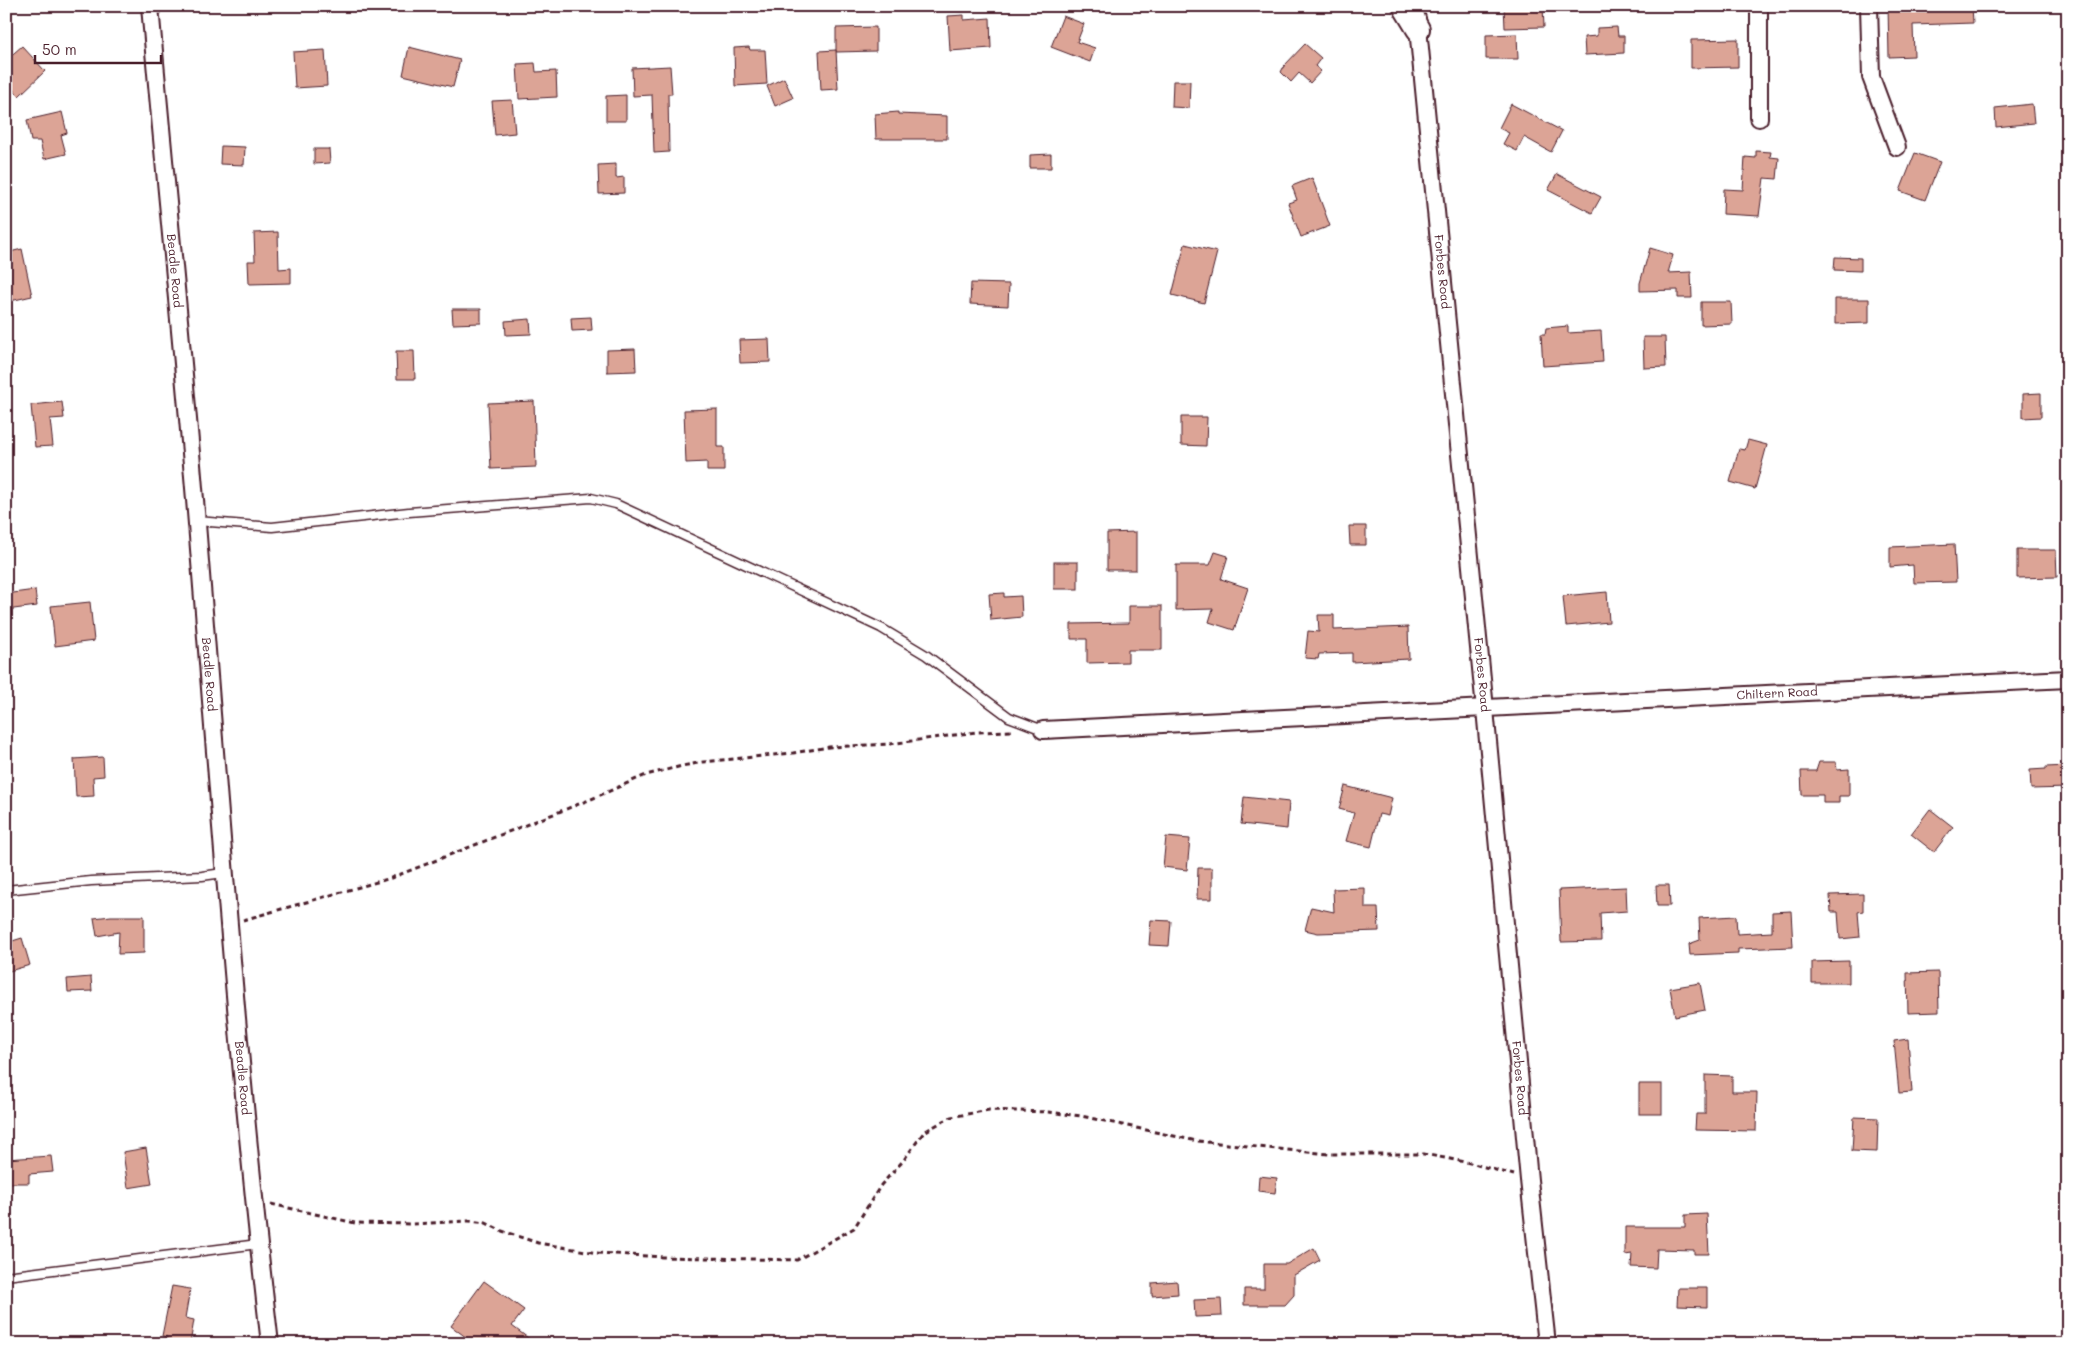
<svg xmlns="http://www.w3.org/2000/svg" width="2074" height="1350" viewBox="0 0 2074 1350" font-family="Mali,sans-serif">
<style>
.building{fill:#dca496;stroke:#4a1f2b}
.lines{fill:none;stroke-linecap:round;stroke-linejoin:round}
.lane-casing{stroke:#4a1f2b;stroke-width:11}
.street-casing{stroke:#4a1f2b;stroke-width:20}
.secondary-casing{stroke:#4a1f2b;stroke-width:26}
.path{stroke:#4a1f2b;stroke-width:3;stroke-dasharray:5 4;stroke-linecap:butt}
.lane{stroke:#fff;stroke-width:8}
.street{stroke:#fff;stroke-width:16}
.secondary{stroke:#fff;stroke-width:22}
.labels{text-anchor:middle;stroke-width:4.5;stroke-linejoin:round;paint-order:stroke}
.street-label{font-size:12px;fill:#4a1f2b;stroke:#fff}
</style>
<rect width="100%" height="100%" fill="#fff"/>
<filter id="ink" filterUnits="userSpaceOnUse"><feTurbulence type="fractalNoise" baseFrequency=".02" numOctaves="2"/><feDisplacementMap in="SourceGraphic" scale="10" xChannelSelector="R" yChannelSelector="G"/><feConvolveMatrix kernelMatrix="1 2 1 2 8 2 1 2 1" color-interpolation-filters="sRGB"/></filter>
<g filter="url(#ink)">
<g class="building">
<path d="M 1504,6 L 1543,6 L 1544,27 L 1505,28 Z"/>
<path d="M 1888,6 L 1972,6 L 1973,23 L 1913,25 L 1914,56 L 1889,57 Z"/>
<path d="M 964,15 L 964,20 L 990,18 L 991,48 L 950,51 L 948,16 Z"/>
<path d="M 1063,16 L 1084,24 L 1077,42 L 1095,48 L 1090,62 L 1051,47 Z"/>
<path d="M 876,27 L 876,51 L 836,52 L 836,28 Z"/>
<path d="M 1617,27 L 1618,36 L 1624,36 L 1624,53 L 1585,55 L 1584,37 L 1597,36 L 1597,28 Z"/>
<path d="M 1517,34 L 1518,59 L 1486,59 L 1486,35 Z"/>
<path d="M 1738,39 L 1738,67 L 1691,68 L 1691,40 Z"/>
<path d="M 1305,44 L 1321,58 L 1315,66 L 1321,71 L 1310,83 L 1299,73 L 1291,82 L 1281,72 L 1284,66 Z"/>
<path d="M 22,46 L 45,71 L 19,96 L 6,82 L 6,60 Z"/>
<path d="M 409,47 L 460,60 L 453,87 L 403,75 Z"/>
<path d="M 749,47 L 750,50 L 765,50 L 767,84 L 735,86 L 734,48 Z"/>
<path d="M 325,50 L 327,86 L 295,88 L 293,52 Z"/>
<path d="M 836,50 L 838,89 L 821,90 L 819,51 Z"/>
<path d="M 535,63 L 536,72 L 556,71 L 557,97 L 519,99 L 517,64 Z"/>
<path d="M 670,66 L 672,94 L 668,94 L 669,152 L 654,153 L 652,95 L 633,96 L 632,68 Z"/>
<path d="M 784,78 L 793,98 L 775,106 L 767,86 Z"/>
<path d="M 1173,81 L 1190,81 L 1189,108 L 1172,107 Z"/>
<path d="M 626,95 L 626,121 L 606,121 L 606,96 Z"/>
<path d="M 512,100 L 515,133 L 495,135 L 492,101 Z"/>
<path d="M 1511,104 L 1562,131 L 1551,152 L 1524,137 L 1517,151 L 1503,144 L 1509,133 L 1499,128 Z"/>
<path d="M 2032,104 L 2034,123 L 1996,127 L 1995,108 Z"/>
<path d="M 62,112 L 67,133 L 61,135 L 66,154 L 44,159 L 40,141 L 31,141 L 27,120 Z"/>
<path d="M 898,112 L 898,114 L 947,116 L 947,139 L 876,139 L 875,114 Z"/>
<path d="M 221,146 L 245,147 L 244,165 L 220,164 Z"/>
<path d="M 314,149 L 329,149 L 330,163 L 314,164 Z"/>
<path d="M 1756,151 L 1771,152 L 1770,157 L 1779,158 L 1777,179 L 1764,178 L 1759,216 L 1723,214 L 1724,189 L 1743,190 L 1745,157 L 1756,158 Z"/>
<path d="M 1915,153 L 1940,162 L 1925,200 L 1900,191 Z"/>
<path d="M 1051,154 L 1051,168 L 1030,168 L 1030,155 Z"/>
<path d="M 616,164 L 616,178 L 624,177 L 624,193 L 599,194 L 598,165 Z"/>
<path d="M 1557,174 L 1601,197 L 1592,213 L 1548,190 Z"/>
<path d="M 1312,178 L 1330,226 L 1301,237 L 1288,203 L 1297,200 L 1292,186 Z"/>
<path d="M 278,232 L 279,269 L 291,268 L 291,283 L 249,284 L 248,261 L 255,261 L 254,233 Z"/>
<path d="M 1185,244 L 1217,252 L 1204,303 L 1172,295 Z"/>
<path d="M 1650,248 L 1673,255 L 1668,273 L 1691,272 L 1692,298 L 1678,298 L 1678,290 L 1640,291 L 1640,283 Z"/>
<path d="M 22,249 L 32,296 L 6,302 L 6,253 Z"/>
<path d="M 1835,257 L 1861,258 L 1861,271 L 1834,270 Z"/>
<path d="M 971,283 L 1009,284 L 1008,306 L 970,304 Z"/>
<path d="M 1835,299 L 1869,299 L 1869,323 L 1835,324 Z"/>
<path d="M 1701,302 L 1731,302 L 1732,324 L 1701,325 Z"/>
<path d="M 452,309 L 481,309 L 481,323 L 453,324 Z"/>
<path d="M 591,317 L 592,330 L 572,331 L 571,318 Z"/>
<path d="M 530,319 L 531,334 L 506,335 L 505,321 Z"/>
<path d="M 1568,326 L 1568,333 L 1601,331 L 1603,362 L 1543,366 L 1541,334 L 1545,334 L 1546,328 Z"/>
<path d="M 1643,337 L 1665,337 L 1666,367 L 1644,368 Z"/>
<path d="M 769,339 L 770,362 L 740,363 L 739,340 Z"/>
<path d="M 635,349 L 636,371 L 607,372 L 607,350 Z"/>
<path d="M 396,351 L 414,351 L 415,379 L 397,379 Z"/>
<path d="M 2041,393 L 2041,417 L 2023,418 L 2023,394 Z"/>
<path d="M 534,401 L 536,467 L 491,469 L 488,403 Z"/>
<path d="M 62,402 L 64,418 L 50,419 L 53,446 L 35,447 L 31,405 Z"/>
<path d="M 717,409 L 717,447 L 724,447 L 724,471 L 707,471 L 707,462 L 686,463 L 684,410 Z"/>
<path d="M 1181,417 L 1207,417 L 1206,446 L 1181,445 Z"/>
<path d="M 1748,440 L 1767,445 L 1755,489 L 1730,482 L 1739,449 L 1745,450 Z"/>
<path d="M 1349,526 L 1366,526 L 1366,545 L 1350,545 Z"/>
<path d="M 1136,532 L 1136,570 L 1107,570 L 1107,533 Z"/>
<path d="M 1954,544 L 1956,582 L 1914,583 L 1913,565 L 1890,567 L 1890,547 Z"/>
<path d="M 2017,550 L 2056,550 L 2057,577 L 2017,578 Z"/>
<path d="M 1215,552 L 1228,556 L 1221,579 L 1248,588 L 1234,630 L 1209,622 L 1213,609 L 1176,610 L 1176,565 L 1210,565 Z"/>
<rect x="1054" y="562" width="24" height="27"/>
<path d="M 35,590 L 37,606 L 6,610 L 6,594 Z"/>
<path d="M 1607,592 L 1609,622 L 1566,626 L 1563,596 Z"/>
<path d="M 1004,593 L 1004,597 L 1021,596 L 1022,617 L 991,620 L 989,594 Z"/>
<path d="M 90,602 L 94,641 L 55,646 L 51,606 Z"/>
<path d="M 1129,606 L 1162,606 L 1162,650 L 1128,650 L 1128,662 L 1087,663 L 1087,639 L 1071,639 L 1071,624 L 1129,623 Z"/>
<path d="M 1318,615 L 1334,615 L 1334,630 L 1408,627 L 1409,659 L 1352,662 L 1352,653 L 1319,654 L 1318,659 L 1305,658 L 1308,631 L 1319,632 Z"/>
<path d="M 103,757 L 104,776 L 93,777 L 94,796 L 76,797 L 74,759 Z"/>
<path d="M 1819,762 L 1836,762 L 1837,770 L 1849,769 L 1849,796 L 1839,796 L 1839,803 L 1823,803 L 1823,795 L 1802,795 L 1801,771 L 1816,771 Z"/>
<path d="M 2068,766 L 2068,788 L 2031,789 L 2030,770 L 2046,769 L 2046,767 Z"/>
<path d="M 1345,786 L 1392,798 L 1388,816 L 1379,814 L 1371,847 L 1346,841 L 1354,813 L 1339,809 Z"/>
<path d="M 1244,797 L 1289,802 L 1287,829 L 1241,824 Z"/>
<path d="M 1930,809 L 1953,827 L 1934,852 L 1911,834 Z"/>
<path d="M 1166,837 L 1190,839 L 1187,870 L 1163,867 Z"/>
<path d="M 1198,868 L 1212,868 L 1212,899 L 1197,899 Z"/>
<path d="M 1656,885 L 1669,885 L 1670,906 L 1657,906 Z"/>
<path d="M 1626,887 L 1627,911 L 1600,913 L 1601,941 L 1561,942 L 1559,890 Z"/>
<path d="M 1365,888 L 1365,908 L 1378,908 L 1379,931 L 1318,933 L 1305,930 L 1311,907 L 1334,912 L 1333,889 Z"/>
<path d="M 1863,894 L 1863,911 L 1858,912 L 1860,937 L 1840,939 L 1838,912 L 1831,912 L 1830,895 Z"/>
<path d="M 1791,911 L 1793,947 L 1738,949 L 1738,953 L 1690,955 L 1689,944 L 1700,940 L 1699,918 L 1736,916 L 1737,934 L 1772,932 L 1772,912 Z"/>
<path d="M 111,916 L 144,916 L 144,953 L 118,954 L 119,932 L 97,936 L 94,918 Z"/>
<path d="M 1151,920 L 1171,921 L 1169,946 L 1149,945 Z"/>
<path d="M 22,938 L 30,965 L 6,972 L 6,943 Z"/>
<path d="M 1849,961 L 1849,983 L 1812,983 L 1812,962 Z"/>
<path d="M 1938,972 L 1939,1012 L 1908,1013 L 1907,973 Z"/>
<path d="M 91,977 L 92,991 L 68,992 L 67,979 Z"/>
<path d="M 1700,983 L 1705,1010 L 1675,1016 L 1670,988 Z"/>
<path d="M 1908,1039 L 1912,1092 L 1899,1093 L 1894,1041 Z"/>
<path d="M 1705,1075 L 1732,1076 L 1732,1092 L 1757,1092 L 1756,1131 L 1695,1130 L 1696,1114 L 1705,1114 Z"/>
<rect x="1639" y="1084" width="23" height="30"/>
<path d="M 1854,1117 L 1878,1118 L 1877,1152 L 1852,1151 Z"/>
<path d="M 146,1148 L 152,1184 L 128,1188 L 123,1152 Z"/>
<path d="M 51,1156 L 53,1172 L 29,1174 L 29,1183 L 6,1183 L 6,1159 Z"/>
<path d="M 1259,1176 L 1277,1178 L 1275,1193 L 1258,1191 Z"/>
<path d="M 1707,1214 L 1709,1254 L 1694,1254 L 1694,1250 L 1657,1249 L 1656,1268 L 1631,1267 L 1632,1254 L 1625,1255 L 1625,1227 L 1685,1227 L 1685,1215 Z"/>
<path d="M 1314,1248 L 1320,1260 L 1294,1275 L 1294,1295 L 1285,1305 L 1244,1305 L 1244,1289 L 1264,1289 L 1264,1264 L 1287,1264 Z"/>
<path d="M 484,1281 L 524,1310 L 512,1326 L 536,1344 L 475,1344 L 451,1326 Z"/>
<path d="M 1177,1281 L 1178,1294 L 1152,1296 L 1152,1283 Z"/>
<path d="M 172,1286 L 190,1289 L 185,1318 L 194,1320 L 190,1344 L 166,1344 L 167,1337 L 162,1336 Z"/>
<path d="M 1678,1288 L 1707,1288 L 1707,1307 L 1677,1306 Z"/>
<path d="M 1221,1299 L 1222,1316 L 1195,1317 L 1194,1300 Z"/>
</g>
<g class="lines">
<defs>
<g id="lane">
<path d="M 197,521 L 272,527 L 409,512 L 591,498 L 616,504 L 881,628 L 926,655 L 1009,717 L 1043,730"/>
<path d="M 6,890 L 91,881 L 202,876 L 223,873"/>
<path d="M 6,1276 L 258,1244"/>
</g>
<g id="street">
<path id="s1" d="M 150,6 C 165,179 183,351 197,524 C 219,797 238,1071 270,1344"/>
<path d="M 1869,6 L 1871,77 L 1897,147"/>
<path id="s2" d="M 1417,18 L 1485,709 L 1529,1180 L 1547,1344"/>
<path d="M 1759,118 L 1759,6"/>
<path id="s3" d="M 1043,730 L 2068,679"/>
</g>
<path id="secondary" d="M 1404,6 L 1418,29"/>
</defs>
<use href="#lane" class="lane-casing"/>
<use href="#street" class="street-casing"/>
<use href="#secondary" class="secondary-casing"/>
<g class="path">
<path d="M 243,920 L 391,878 L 589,800 L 646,775 L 682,766 L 703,762 L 793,753 L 829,747 L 890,744 L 976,732 L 1012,731"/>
<path d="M 271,1204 L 355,1223 L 412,1224 L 469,1221 L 486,1223 L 502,1231 L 538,1243 L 598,1253 L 662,1257 L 797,1260 L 854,1228 L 881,1185 L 903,1161 L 924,1132 L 951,1117 L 989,1110 L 1048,1112 L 1081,1116 L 1197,1141 L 1329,1154 L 1424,1154 L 1470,1163 L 1514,1175"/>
</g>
<use href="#lane" class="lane"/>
<use href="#street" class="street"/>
<use href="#secondary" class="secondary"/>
</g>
</g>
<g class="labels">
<g class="street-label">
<text dy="4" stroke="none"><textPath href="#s1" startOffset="266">Beadle Road</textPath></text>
<text dy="4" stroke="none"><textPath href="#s2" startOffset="255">Forbes Road</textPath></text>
<text dy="4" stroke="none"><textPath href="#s1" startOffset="671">Beadle Road</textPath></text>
<text dy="4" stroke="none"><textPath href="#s2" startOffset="660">Forbes Road</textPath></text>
<text dy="4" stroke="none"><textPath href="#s3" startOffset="735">Chiltern Road</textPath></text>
<text dy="4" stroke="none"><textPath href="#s2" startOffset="1065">Forbes Road</textPath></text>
<text dy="4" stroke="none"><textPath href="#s1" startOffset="1076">Beadle Road</textPath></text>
</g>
</g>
<rect width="2074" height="1350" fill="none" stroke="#fff" stroke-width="25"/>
<rect x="12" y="12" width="2049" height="1325" fill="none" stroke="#4a1f2b" stroke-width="2" filter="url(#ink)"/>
<path d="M35 55v8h126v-8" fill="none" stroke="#4a1f2b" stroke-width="2.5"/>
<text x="42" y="55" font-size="15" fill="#4a1f2b" stroke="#ffffff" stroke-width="4" paint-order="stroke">50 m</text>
</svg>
